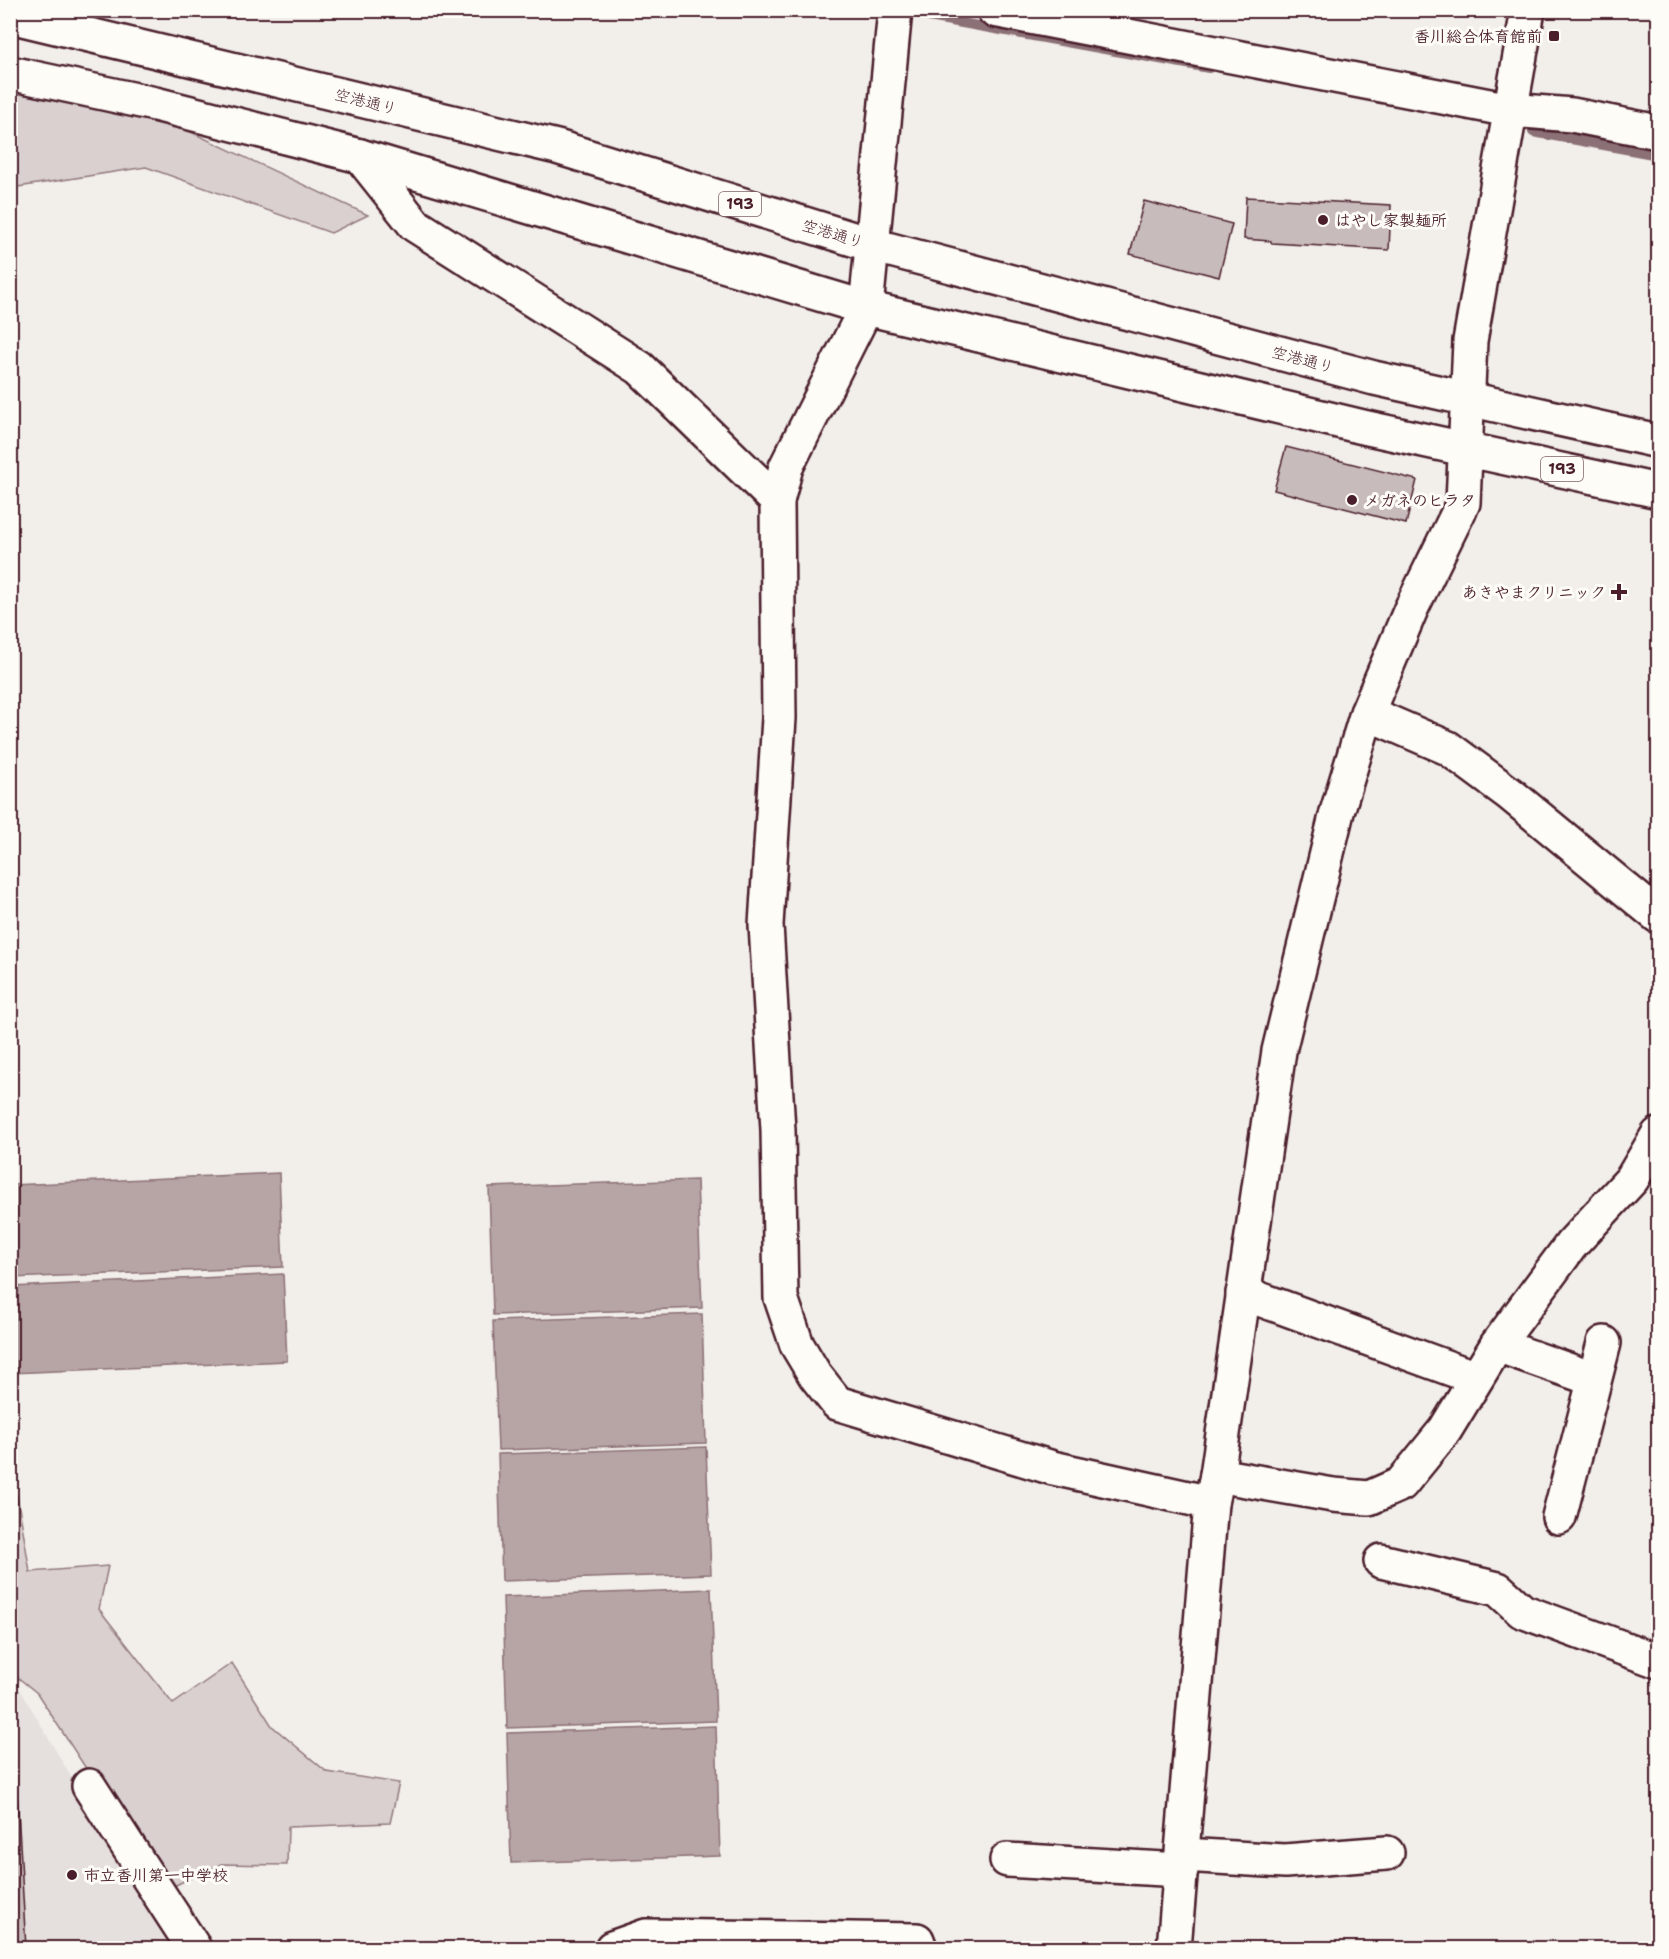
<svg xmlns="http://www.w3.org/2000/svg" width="1669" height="1959" viewBox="0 0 1669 1959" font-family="'Shantell Sans','Klee One',sans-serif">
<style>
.built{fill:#e5dfdd}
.green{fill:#d9d0cf;stroke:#92787d;stroke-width:1.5}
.water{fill:#b7a5a6;stroke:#8b6f75;stroke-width:1.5}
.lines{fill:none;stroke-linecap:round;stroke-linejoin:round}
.stream{stroke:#8b6f75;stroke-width:10}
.building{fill:#c8bbbb;stroke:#4a1f2b;stroke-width:1.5}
.minor-casing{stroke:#4a1f2b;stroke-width:38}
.highway-casing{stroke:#4a1f2b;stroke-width:38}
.minor{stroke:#fdfcf7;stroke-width:33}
.highway{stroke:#fdfcf7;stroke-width:33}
.poi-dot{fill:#4a1f2b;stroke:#fdfcf7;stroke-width:2}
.labels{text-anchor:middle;stroke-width:6;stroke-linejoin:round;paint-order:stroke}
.shield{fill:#fdfcf7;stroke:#806168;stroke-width:1.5}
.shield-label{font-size:15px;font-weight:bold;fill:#4a1f2b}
.poi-label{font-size:16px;font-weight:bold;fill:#4a1f2b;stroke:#fdfcf7;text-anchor:start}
.street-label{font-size:16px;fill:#4a1f2b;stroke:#fdfcf7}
</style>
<rect width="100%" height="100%" fill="#f2efeb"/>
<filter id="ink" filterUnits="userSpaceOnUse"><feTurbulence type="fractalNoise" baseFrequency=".0167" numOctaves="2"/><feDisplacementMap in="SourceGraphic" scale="12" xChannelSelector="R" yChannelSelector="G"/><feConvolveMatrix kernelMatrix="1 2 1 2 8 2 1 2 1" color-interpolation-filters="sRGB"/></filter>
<g filter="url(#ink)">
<path class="built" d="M 10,1683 L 20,1689 L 89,1808 L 179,1948 L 11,1948 Z"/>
<g class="green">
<path d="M 11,92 L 176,125 L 368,215 L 331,233 L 146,167 L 11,188 Z"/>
<path d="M 10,1495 L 17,1495 L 30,1572 L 108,1566 L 99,1609 L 173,1704 L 232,1663 L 272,1726 L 327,1772 L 399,1783 L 390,1823 L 288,1827 L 287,1865 L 221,1864 L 165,1890 L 37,1693 L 11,1672 Z"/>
</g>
<g class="water">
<path d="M 279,1173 L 283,1267 L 11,1278 L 11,1185 Z"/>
<path d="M 697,1180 L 702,1308 L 493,1315 L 489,1187 Z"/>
<path d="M 283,1274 L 287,1361 L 11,1373 L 11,1287 Z"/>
<path d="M 702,1314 L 706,1443 L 498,1450 L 493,1321 Z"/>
<path d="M 706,1447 L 711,1574 L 502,1581 L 498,1454 Z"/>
<path d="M 711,1589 L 716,1721 L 507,1728 L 503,1597 Z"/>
<path d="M 716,1726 L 720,1856 L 511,1863 L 507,1733 Z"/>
</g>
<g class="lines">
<g class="stream">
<path d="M 929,17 L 1209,68"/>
<path d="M 1533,132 L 1658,155"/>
</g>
</g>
<g class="building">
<path d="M 1246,197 L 1391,205 L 1389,250 L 1272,243 L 1270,241 L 1244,239 Z"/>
<path d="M 1144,201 L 1232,224 L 1219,277 L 1130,254 Z"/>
<path d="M 1286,447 L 1417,480 L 1406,524 L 1274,490 Z"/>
<path d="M 10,1706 L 12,1706 L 26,1948 L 10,1948 Z"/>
</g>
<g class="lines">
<defs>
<g id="minor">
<path d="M 895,10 L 866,308 L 786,467 L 777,501 L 779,718 L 766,925 L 778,1130 L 781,1298 L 797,1345 L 815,1375 L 837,1403 L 1053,1468 L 1211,1503"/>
<path d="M 994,10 L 1510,110 L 1572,115 L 1658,132"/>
<path d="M 360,156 L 415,225 L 640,368 L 777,501"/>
<path d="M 1367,713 L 1448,748 L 1510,794 L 1658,916"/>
<path d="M 1243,1293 L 1476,1378"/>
<path d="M 1497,1345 L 1593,1379"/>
<path d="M 1217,1475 L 1333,1495 L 1369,1498 L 1401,1484 L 1445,1430 L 1497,1345 L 1571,1245 L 1632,1179 L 1658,1135"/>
<path d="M 1559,1517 L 1604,1343"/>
<path d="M 1381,1561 L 1498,1589 L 1522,1611 L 1658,1661"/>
<path d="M 89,1786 L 194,1948"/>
<path d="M 1183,1855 L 1285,1861 L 1387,1853"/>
<path d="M 1007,1860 L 1181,1870"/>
<path d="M 612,1948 L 646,1936 L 917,1940 L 920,1948"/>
<path d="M 1174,1948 L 1211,1503 L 1217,1475 L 1279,1051 L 1337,812 L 1367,713 L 1411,609 L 1463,503 L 1470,341 L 1528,10"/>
</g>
<g id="highway">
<path d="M 10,16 L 557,147 L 872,245 L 1374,378 L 1658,441"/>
<path d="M 10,73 L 155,104 L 360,156 L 866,308 L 1363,427 L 1658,491"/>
</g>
</defs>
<use href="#minor" class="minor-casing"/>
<use href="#highway" class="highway-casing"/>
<use href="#minor" class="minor"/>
<use href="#highway" class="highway"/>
</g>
</g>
<g class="poi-dot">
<rect x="1548" y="30" width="12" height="12" rx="3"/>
<circle cx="1323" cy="220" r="6"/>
<circle cx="1352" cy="500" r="6"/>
<path d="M1616 583h6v6h6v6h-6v6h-6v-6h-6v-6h6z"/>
<circle cx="72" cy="1875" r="6"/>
</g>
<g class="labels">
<g class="shield">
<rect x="719" y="192" width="42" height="24" rx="4.5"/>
<rect x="1541" y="457" width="42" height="24" rx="4.5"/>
</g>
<g class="shield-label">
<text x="740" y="209">193</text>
<text x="1562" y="474">193</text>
</g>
<g class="poi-label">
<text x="1542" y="42" text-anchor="end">香川総合体育館前</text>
<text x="1335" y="226">はやし家製麺所</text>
<text x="1364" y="506">メガネのヒラタ</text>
<text x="1606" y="598" text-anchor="end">あきやまクリニック</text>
<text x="84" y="1881">市立香川第一中学校</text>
</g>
<g class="street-label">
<text transform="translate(366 101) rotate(14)" y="6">空港通り</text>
<text transform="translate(833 233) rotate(17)" y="6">空港通り</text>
<text transform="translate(1303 359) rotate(15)" y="6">空港通り</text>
</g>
</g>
<rect width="1669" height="1959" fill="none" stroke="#fdfcf7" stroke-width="36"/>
<rect x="18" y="18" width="1633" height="1923" fill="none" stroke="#4a1f2b" stroke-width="2" filter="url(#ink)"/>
</svg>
